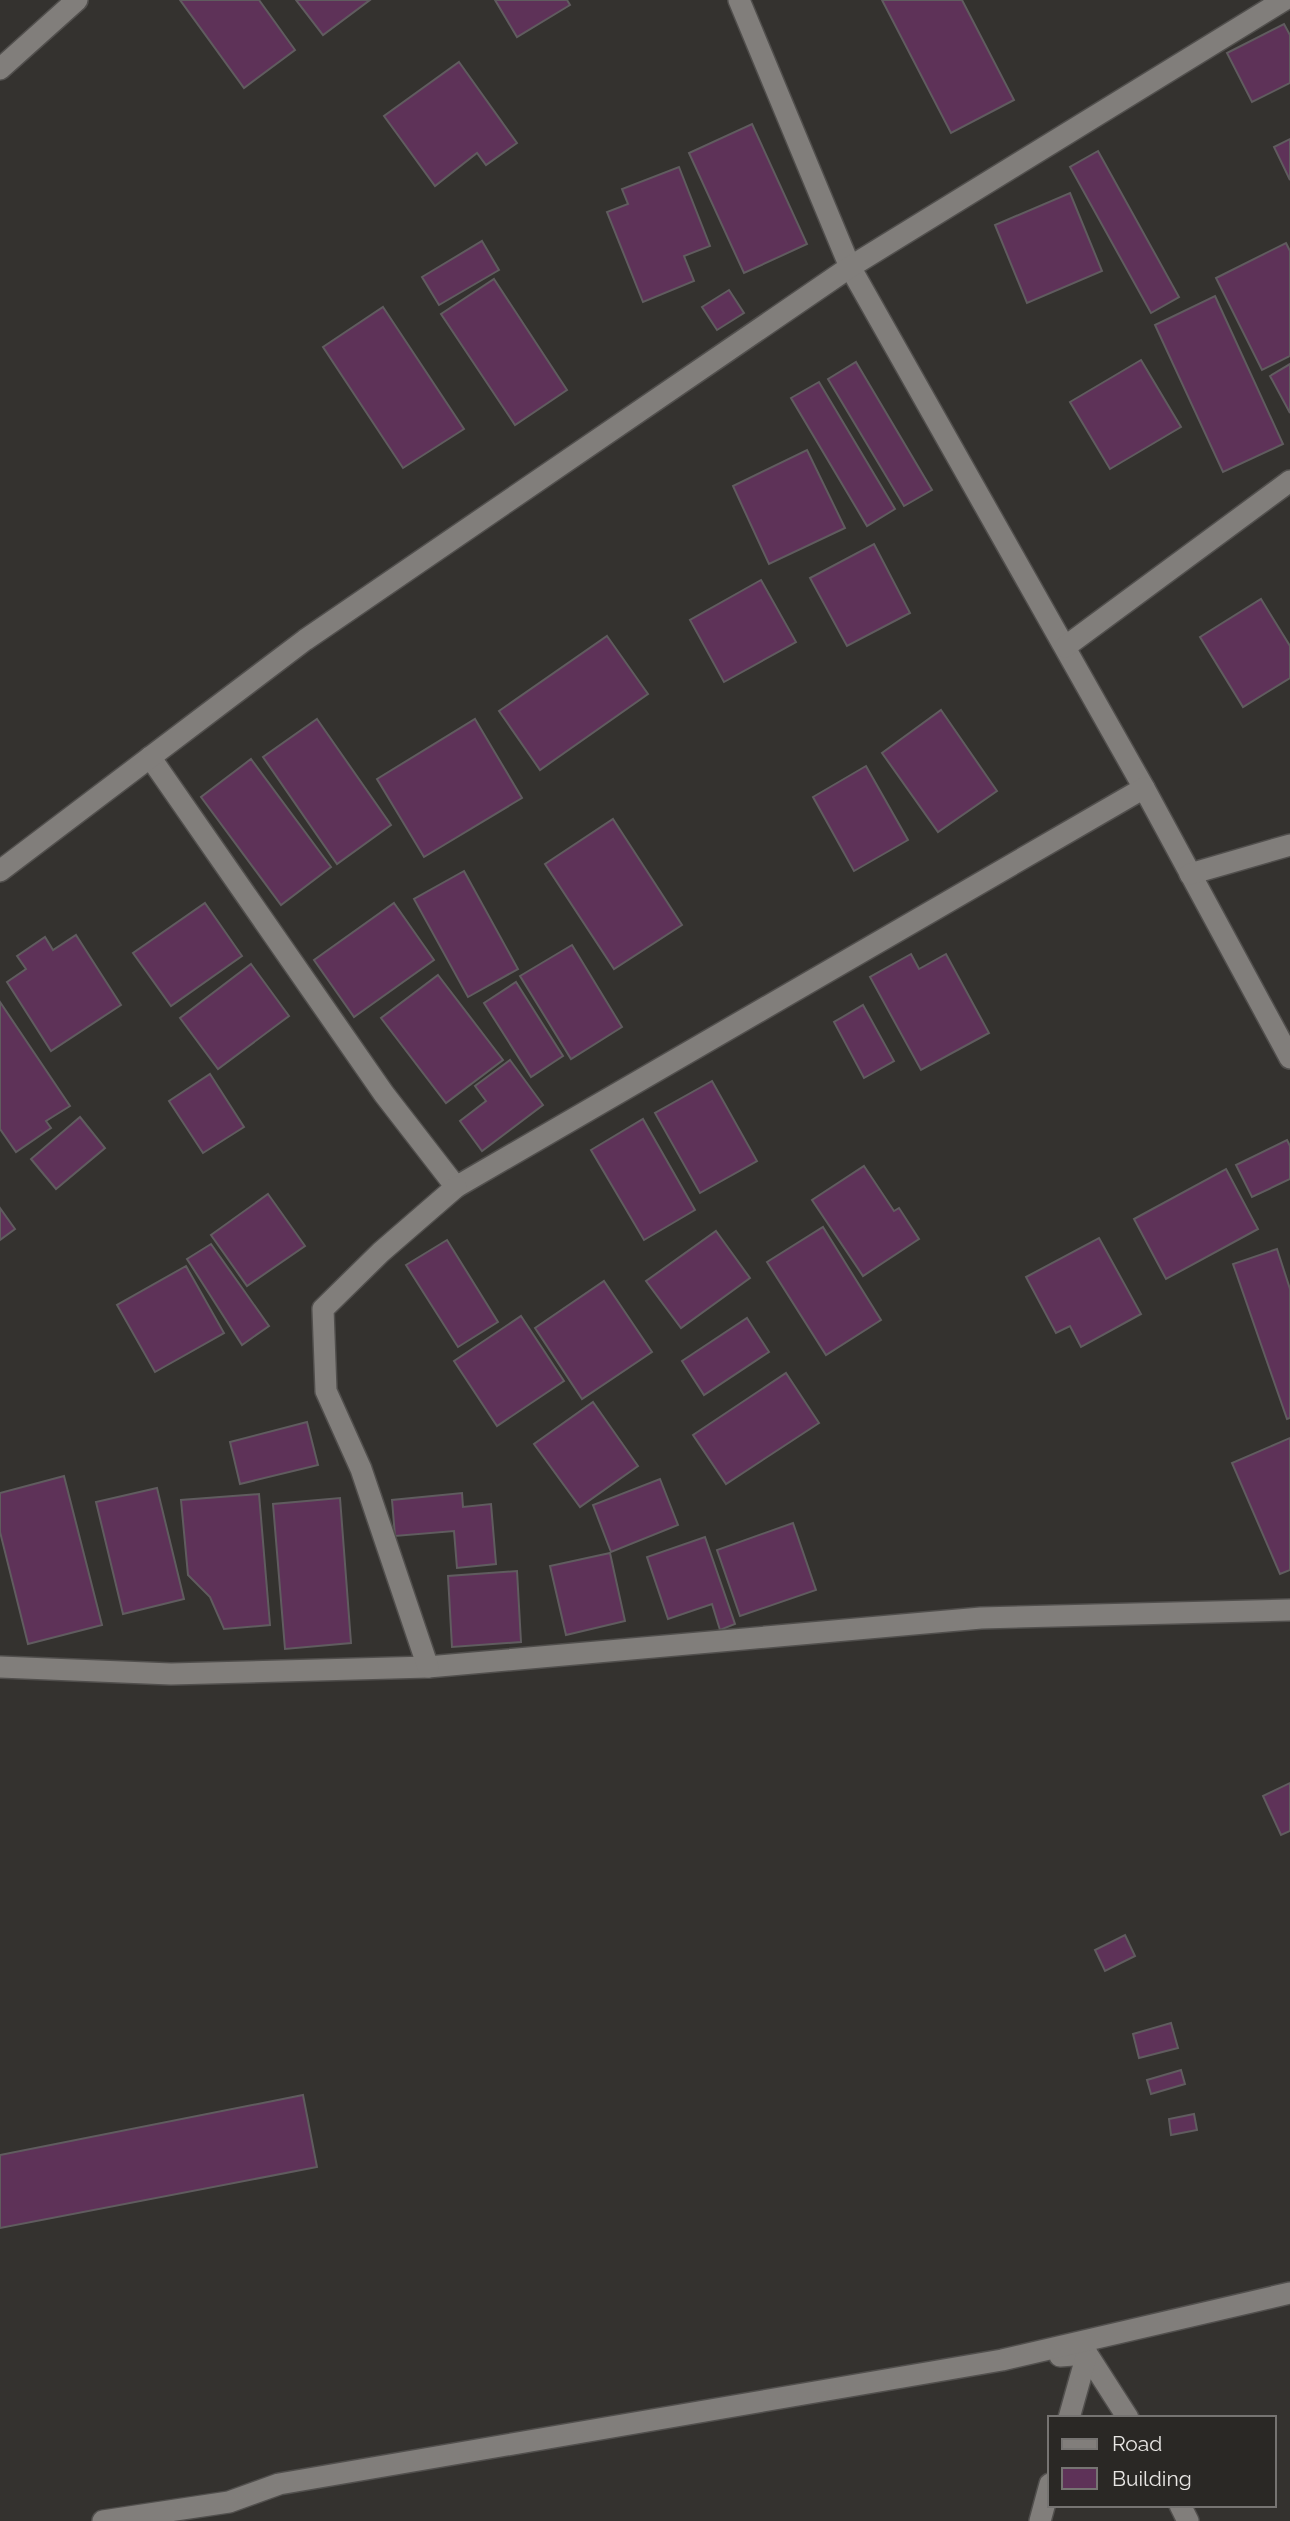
<svg xmlns="http://www.w3.org/2000/svg" width="1290" height="2521" viewBox="0 0 1290 2521" font-family="Raleway,sans-serif">
<style>
.building{fill:#5e3258;stroke:#605c5f;stroke-width:2}
.lines{fill:none;stroke-linecap:round;stroke-linejoin:round}
.street-casing{stroke:#514f4d;stroke-width:24}
.street{stroke:#817e7b;stroke-width:21}
</style>
<rect width="100%" height="100%" fill="#34322f"/>
<g class="building">
<path d="M 180,0 L 259,0 L 295,50 L 244,88 Z"/>
<path d="M 296,0 L 370,0 L 323,35 Z"/>
<path d="M 495,0 L 567,0 L 570,5 L 517,37 Z"/>
<path d="M 882,0 L 962,0 L 1014,100 L 951,133 Z"/>
<path d="M 1284,24 L 1290,35 L 1290,83 L 1252,102 L 1227,53 Z"/>
<path d="M 459,62 L 517,143 L 486,165 L 477,153 L 435,186 L 384,116 Z"/>
<path d="M 752,124 L 807,244 L 744,273 L 689,153 Z"/>
<path d="M 1290,139 L 1290,180 L 1274,147 Z"/>
<path d="M 1098,151 L 1179,297 L 1151,313 L 1070,167 Z"/>
<path d="M 679,167 L 710,246 L 684,256 L 694,281 L 643,302 L 607,212 L 628,204 L 622,189 Z"/>
<path d="M 1070,193 L 1102,271 L 1027,303 L 995,225 Z"/>
<path d="M 482,241 L 499,270 L 439,305 L 422,277 Z"/>
<path d="M 1286,243 L 1290,251 L 1290,356 L 1262,370 L 1216,278 Z"/>
<path d="M 494,279 L 567,390 L 515,425 L 441,314 Z"/>
<path d="M 729,290 L 744,313 L 717,330 L 702,307 Z"/>
<path d="M 1215,296 L 1283,444 L 1223,472 L 1155,325 Z"/>
<path d="M 383,307 L 464,429 L 403,468 L 323,347 Z"/>
<path d="M 1141,360 L 1181,427 L 1110,469 L 1070,402 Z"/>
<path d="M 856,362 L 932,490 L 904,506 L 828,379 Z"/>
<path d="M 1290,364 L 1290,413 L 1270,376 Z"/>
<path d="M 819,382 L 895,509 L 867,526 L 791,398 Z"/>
<path d="M 807,450 L 845,528 L 769,564 L 733,486 Z"/>
<path d="M 874,544 L 910,613 L 847,646 L 810,578 Z"/>
<path d="M 761,580 L 796,642 L 724,682 L 690,620 Z"/>
<path d="M 1261,599 L 1290,646 L 1290,678 L 1243,707 L 1200,637 Z"/>
<path d="M 607,636 L 648,694 L 540,770 L 499,711 Z"/>
<path d="M 941,710 L 997,791 L 938,832 L 882,753 Z"/>
<path d="M 317,719 L 391,825 L 337,864 L 263,757 Z"/>
<path d="M 475,719 L 522,798 L 424,857 L 377,779 Z"/>
<path d="M 251,759 L 331,867 L 281,905 L 201,797 Z"/>
<path d="M 866,766 L 908,840 L 854,871 L 813,797 Z"/>
<path d="M 613,819 L 682,925 L 614,969 L 545,864 Z"/>
<path d="M 464,871 L 518,969 L 468,997 L 414,899 Z"/>
<path d="M 205,903 L 242,956 L 171,1006 L 133,953 Z"/>
<path d="M 394,903 L 434,960 L 354,1017 L 314,960 Z"/>
<path d="M 76,935 L 121,1005 L 51,1051 L 7,982 L 26,969 L 17,956 L 45,937 L 53,950 Z"/>
<path d="M 572,945 L 622,1027 L 571,1059 L 520,976 Z"/>
<path d="M 911,954 L 919,969 L 946,954 L 989,1033 L 921,1070 L 870,977 Z"/>
<path d="M 251,964 L 289,1016 L 218,1069 L 180,1018 Z"/>
<path d="M 438,975 L 503,1060 L 446,1103 L 381,1018 Z"/>
<path d="M 516,982 L 563,1056 L 531,1077 L 484,1003 Z"/>
<path d="M 0,1002 L 70,1106 L 46,1121 L 51,1128 L 16,1152 L 0,1129 Z"/>
<path d="M 863,1005 L 894,1061 L 864,1078 L 834,1022 Z"/>
<path d="M 510,1060 L 543,1105 L 482,1151 L 460,1121 L 486,1101 L 475,1086 Z"/>
<path d="M 210,1074 L 244,1127 L 203,1153 L 169,1101 Z"/>
<path d="M 712,1081 L 757,1161 L 700,1193 L 655,1113 Z"/>
<path d="M 80,1117 L 105,1148 L 56,1189 L 31,1159 Z"/>
<path d="M 643,1119 L 695,1210 L 644,1240 L 591,1150 Z"/>
<path d="M 1287,1140 L 1290,1146 L 1290,1179 L 1252,1197 L 1236,1165 Z"/>
<path d="M 864,1166 L 894,1211 L 899,1208 L 919,1239 L 863,1276 L 812,1200 Z"/>
<path d="M 1226,1169 L 1258,1229 L 1166,1279 L 1134,1219 Z"/>
<path d="M 268,1194 L 305,1246 L 247,1286 L 211,1235 Z"/>
<path d="M 0,1208 L 15,1229 L 0,1240 Z"/>
<path d="M 823,1227 L 881,1320 L 826,1355 L 767,1262 Z"/>
<path d="M 716,1231 L 750,1278 L 681,1328 L 646,1281 Z"/>
<path d="M 1099,1238 L 1141,1314 L 1081,1347 L 1070,1326 L 1056,1333 L 1026,1277 Z"/>
<path d="M 447,1240 L 498,1322 L 458,1347 L 406,1265 Z"/>
<path d="M 211,1244 L 269,1326 L 242,1345 L 187,1259 Z"/>
<path d="M 1277,1249 L 1290,1289 L 1290,1418 L 1287,1419 L 1233,1264 Z"/>
<path d="M 186,1266 L 224,1333 L 155,1372 L 117,1305 Z"/>
<path d="M 604,1281 L 652,1352 L 582,1399 L 535,1328 Z"/>
<path d="M 521,1316 L 564,1381 L 497,1426 L 454,1361 Z"/>
<path d="M 747,1318 L 769,1352 L 704,1395 L 682,1361 Z"/>
<path d="M 786,1373 L 819,1423 L 726,1484 L 693,1435 Z"/>
<path d="M 593,1402 L 638,1466 L 580,1507 L 534,1444 Z"/>
<path d="M 307,1422 L 318,1465 L 240,1484 L 230,1442 Z"/>
<path d="M 1290,1438 L 1290,1570 L 1280,1574 L 1232,1463 Z"/>
<path d="M 64,1476 L 102,1625 L 28,1644 L 0,1532 L 0,1493 Z"/>
<path d="M 660,1479 L 678,1525 L 611,1552 L 593,1505 Z"/>
<path d="M 157,1488 L 184,1599 L 123,1614 L 96,1502 Z"/>
<path d="M 462,1493 L 463,1507 L 491,1504 L 496,1564 L 457,1568 L 454,1531 L 395,1536 L 392,1500 Z"/>
<path d="M 259,1494 L 270,1625 L 224,1629 L 210,1597 L 188,1575 L 181,1500 Z"/>
<path d="M 340,1498 L 351,1643 L 285,1649 L 273,1504 Z"/>
<path d="M 793,1523 L 816,1590 L 740,1616 L 717,1550 Z"/>
<path d="M 705,1537 L 735,1624 L 720,1630 L 712,1604 L 668,1619 L 647,1557 Z"/>
<path d="M 610,1553 L 625,1621 L 566,1635 L 550,1566 Z"/>
<path d="M 517,1571 L 521,1642 L 452,1647 L 448,1576 Z"/>
<path d="M 1290,1783 L 1290,1831 L 1281,1835 L 1263,1796 Z"/>
<path d="M 1125,1935 L 1135,1956 L 1105,1971 L 1095,1950 Z"/>
<path d="M 1171,2023 L 1178,2048 L 1139,2058 L 1133,2034 Z"/>
<path d="M 1181,2070 L 1185,2084 L 1151,2094 L 1147,2080 Z"/>
<path d="M 303,2095 L 317,2167 L 0,2228 L 0,2155 Z"/>
<path d="M 1194,2114 L 1197,2130 L 1171,2135 L 1169,2119 Z"/>
</g>
<g class="lines">
<defs>
<g id="street">
<path d="M 739,0 L 850,267 L 1144,788"/>
<path d="M 0,69 L 77,0"/>
<path d="M 1065,647 L 1290,481"/>
<path d="M 150,757 L 384,1094 L 456,1187 L 1144,788 L 1290,1058"/>
<path d="M 0,871 L 305,640 L 850,267 L 1284,0"/>
<path d="M 1190,874 L 1290,845"/>
<path d="M 0,1667 L 171,1674 L 428,1667 L 981,1618 L 1290,1610"/>
<path d="M 428,1667 L 361,1469 L 326,1391 L 323,1309 L 381,1252 L 456,1187"/>
<path d="M 1060,2356 L 1087,2354 L 1128,2418"/>
<path d="M 1069,2418 L 1087,2354"/>
<path d="M 1180,2505 L 1188,2521"/>
<path d="M 103,2521 L 229,2502 L 279,2484 L 1002,2360 L 1290,2293"/>
<path d="M 1040,2521 L 1050,2484"/>
</g>
</defs>
<use href="#street" class="street-casing"/>
<use href="#street" class="street"/>
</g>
<rect x="1048" y="2416" width="228" height="91" fill="#2a2825" stroke="#767472" stroke-width="2"/>
<rect x="1062" y="2439" width="35" height="10" fill="#817e7b" stroke="#767472" stroke-width="2"/>
<text x="1112" y="2451" font-size="21" fill="#e9e7e5">Road</text>
<rect x="1062" y="2468" width="35" height="21" fill="#5e3258" stroke="#767472" stroke-width="2"/>
<text x="1112" y="2486" font-size="21" fill="#e9e7e5">Building</text>
</svg>
